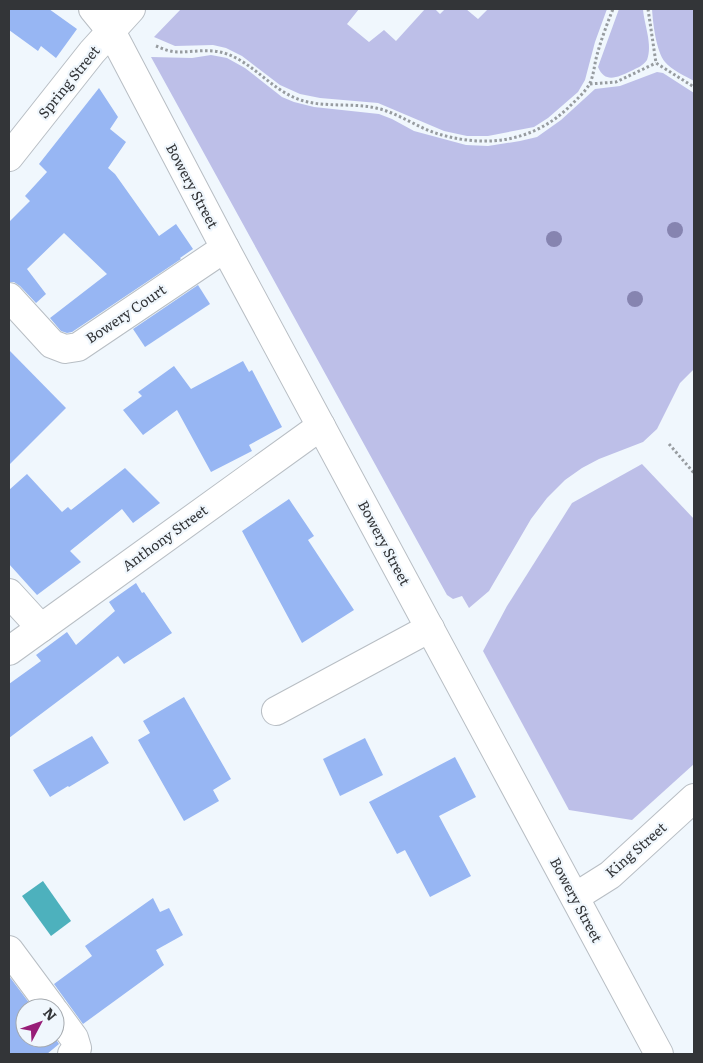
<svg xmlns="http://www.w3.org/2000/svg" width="703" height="1063" viewBox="0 0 703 1063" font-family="Literata,serif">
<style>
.green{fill:#bdbfe8}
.water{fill:#4db1bd}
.building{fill:#97b6f3}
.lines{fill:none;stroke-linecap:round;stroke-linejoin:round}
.minor-casing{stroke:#b8bec4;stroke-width:30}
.major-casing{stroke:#b8bec4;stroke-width:30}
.path{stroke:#979ca0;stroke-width:3;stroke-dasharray:2.5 2.5;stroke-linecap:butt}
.minor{stroke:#fff;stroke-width:28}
.major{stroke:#fff;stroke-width:28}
.tree{fill:#8684b0}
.labels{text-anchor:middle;stroke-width:4.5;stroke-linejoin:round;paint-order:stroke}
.street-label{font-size:14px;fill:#333538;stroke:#f0f7fd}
</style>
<rect width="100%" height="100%" fill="#f0f7fd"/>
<g class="green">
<path d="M 181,9 L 359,9 L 347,24 L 369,42 L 384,30 L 396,41 L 425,9 L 435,9 L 440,14 L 445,9 L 466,9 L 478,19 L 488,9 L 607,9 L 595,42 L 585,80 L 578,92 L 548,118 L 534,127 L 488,136 L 467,136 L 444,131 L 378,103 L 320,98 L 300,94 L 280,85 L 242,56 L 226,48 L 213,45 L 175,46 L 154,37 Z"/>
<path d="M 619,9 L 643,9 C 644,24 653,45 647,60 C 643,66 637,68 631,71 C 618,77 605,84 598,67 Z"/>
<path d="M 652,9 L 694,9 L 694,81 C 685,76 672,70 665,62 C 656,51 653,23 652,9 Z"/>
<path d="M 211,55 L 227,58 L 245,68 L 282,97 L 294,102 L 314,107 L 379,114 L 392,119 L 414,131 L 466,145 L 488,146 L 520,141 L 537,137 L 561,120 L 595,89 L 620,86 L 657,72 L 663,73 L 694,93 L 694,369 L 680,383 L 657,429 L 643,442 L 599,459 L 582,468 L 565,480 L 547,498 L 531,519 L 489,591 L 469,608 L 462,596 L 453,599 L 447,595 L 151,57 L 192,58 Z"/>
<path d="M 642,464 L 694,519 L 694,764 L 632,820 L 569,810 L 483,651 L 507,606 L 572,503 Z"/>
</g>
<path class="water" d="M 43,881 L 71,921 L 51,936 L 22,896 Z"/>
<g class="building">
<path d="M 9,9 L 49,9 L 77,29 L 56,58 L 41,46 L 38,51 L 9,30 Z"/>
<path d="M 99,88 L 118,117 L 110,129 L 126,142 L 108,168 L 115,174 L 159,236 L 176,224 L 193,249 L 180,258 L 181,259 L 72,332 L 67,333 L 61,331 L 50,318 L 107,274 L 64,233 L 27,269 L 46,294 L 36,303 L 20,286 L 14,282 L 9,282 L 9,222 L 30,201 L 25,196 L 47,172 L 39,164 Z"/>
<path d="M 198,285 L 210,304 L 145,347 L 133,329 Z"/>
<path d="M 9,350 L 66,408 L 9,465 Z"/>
<path d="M 243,361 L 249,372 L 252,370 L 282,427 L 249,445 L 252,451 L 211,472 L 177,410 L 143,435 L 123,410 L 142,396 L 138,392 L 174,366 L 191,389 Z"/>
<path d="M 125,468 L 160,503 L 133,523 L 122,509 L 70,551 L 81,562 L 37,595 L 9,564 L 9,490 L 27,474 L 62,512 L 68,507 L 71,510 Z"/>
<path d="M 289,499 L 314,536 L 308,540 L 354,610 L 302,643 L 242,531 Z"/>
<path d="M 136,583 L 142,593 L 144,592 L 172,633 L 124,664 L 118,656 L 9,738 L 9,684 L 41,661 L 36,655 L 67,632 L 76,645 L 115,611 L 109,602 Z"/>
<path d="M 184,697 L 231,779 L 213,790 L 219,801 L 184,821 L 138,740 L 150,733 L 143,721 Z"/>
<path d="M 92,736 L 109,763 L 69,787 L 68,786 L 50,797 L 33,770 Z"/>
<path d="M 365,738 L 383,775 L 340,796 L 323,759 Z"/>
<path d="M 455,757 L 476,797 L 439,816 L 471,876 L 430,897 L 405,850 L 397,854 L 369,802 Z"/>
<path d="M 153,898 L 160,912 L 169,908 L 183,935 L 156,950 L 164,965 L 83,1024 L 54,984 L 92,956 L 85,946 Z"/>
<path d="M 9,976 L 33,1008 L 25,1008 L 25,1038 L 55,1038 L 59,1044 L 47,1054 L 9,1054 Z"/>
</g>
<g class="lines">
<defs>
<g id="minor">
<path d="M 93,9 L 111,31 L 225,248 L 659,1054"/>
<path d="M 9,297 L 52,344 L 65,349 L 78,347 L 225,248"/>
<path d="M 9,593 L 41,628"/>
<path d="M 9,651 L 321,426"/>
<path d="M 276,711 L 430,628"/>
<path d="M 575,897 L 610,875 L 694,798"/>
<path d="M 9,950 L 52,1008"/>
<path d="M 55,1012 L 74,1038 L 77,1048 L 72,1054"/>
</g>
<path id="major" d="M 9,157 L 92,52 L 131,9"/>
</defs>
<use href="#minor" class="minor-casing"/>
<use href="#major" class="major-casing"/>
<g class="path">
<path d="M 648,9 L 656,63 L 694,87"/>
<path d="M 156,46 C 163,49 171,52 178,52 C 194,52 211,48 227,54 C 252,63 269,86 293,97 C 318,109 349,102 376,108 C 399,113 419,129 442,135 C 488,148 534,141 569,107 C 576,100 584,93 589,85 C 594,76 594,65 597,55 C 601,40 607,24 613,9"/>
<path d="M 590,84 L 616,82 L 656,63"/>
<path d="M 669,444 L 694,473"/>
</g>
<use href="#minor" class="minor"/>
<use href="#major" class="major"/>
</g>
<g class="tree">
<circle cx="675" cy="230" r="8"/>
<circle cx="554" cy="239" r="8"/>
<circle cx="635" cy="299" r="8"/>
</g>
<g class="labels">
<g class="street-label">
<text transform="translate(69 82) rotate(-51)" y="5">Spring Street</text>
<text transform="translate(192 186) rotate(62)" y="5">Bowery Street</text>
<text transform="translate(126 314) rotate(-34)" y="5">Bowery Court</text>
<text transform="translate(165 538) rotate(-36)" y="5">Anthony Street</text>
<text transform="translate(384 543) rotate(62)" y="5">Bowery Street</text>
<text transform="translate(636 850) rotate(-41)" y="5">King Street</text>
<text transform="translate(576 900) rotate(62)" y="5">Bowery Street</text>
</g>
</g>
<rect width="703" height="1063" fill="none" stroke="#333538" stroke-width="20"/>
<g transform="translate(40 1023) rotate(49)"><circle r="24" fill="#f0f7fd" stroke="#a4a9ae"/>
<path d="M0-4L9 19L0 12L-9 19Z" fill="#971d77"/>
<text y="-8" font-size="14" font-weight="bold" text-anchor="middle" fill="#333538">N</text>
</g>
</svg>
